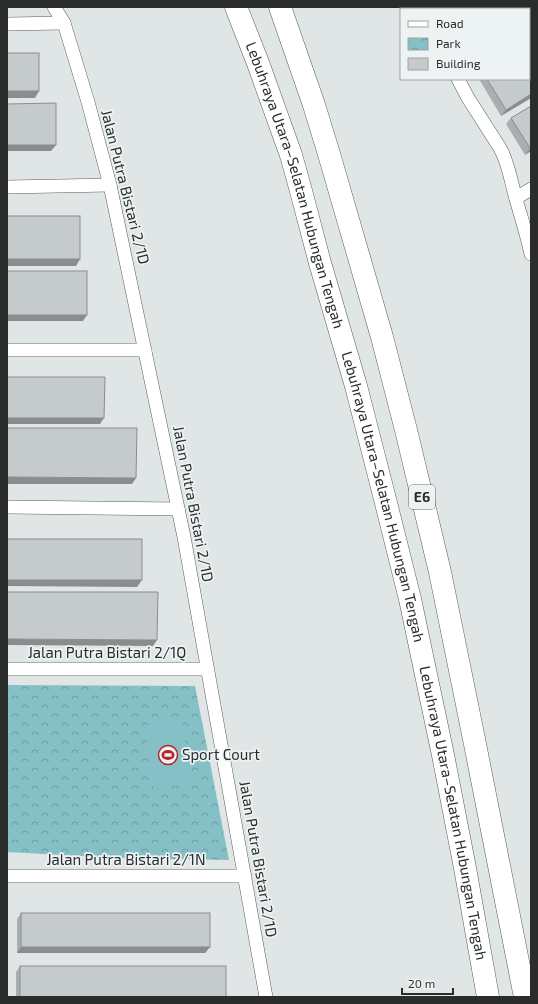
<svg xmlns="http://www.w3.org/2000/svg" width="538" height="1004" viewBox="0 0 538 1004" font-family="'Exo 2',sans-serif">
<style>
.park{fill:url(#park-crowns)}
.pitch{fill:#85c0c7}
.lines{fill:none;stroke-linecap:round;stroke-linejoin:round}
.minor-casing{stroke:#595d5d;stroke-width:14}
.motorway-casing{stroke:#595d5d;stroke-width:23}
.minor{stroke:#fff;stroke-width:13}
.motorway{stroke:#fff;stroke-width:22}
.wall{fill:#a9aeae}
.shaded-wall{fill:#8a8d8d}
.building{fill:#c5caca;stroke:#8a8d8d}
.labels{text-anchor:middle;stroke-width:3.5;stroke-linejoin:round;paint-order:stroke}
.shield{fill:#edf2f3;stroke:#656868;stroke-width:1}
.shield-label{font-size:14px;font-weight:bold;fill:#2b2d2d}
.street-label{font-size:15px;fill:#2b2d2d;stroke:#edf2f3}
.poi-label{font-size:15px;fill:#2b2d2d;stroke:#edf2f3;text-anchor:start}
</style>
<defs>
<pattern id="park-crowns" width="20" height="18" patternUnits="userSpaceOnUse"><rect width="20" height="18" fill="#85c0c7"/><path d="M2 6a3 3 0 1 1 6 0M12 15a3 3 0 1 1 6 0" fill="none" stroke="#6d9ca2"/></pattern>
</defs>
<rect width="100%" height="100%" fill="#e0e5e6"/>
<path class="park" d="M 7,685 L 195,686 L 229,860 L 117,858 L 7,852 Z"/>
<path class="pitch" d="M 182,720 L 192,783 L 154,789 L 144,726 Z"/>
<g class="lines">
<defs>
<g id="minor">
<path d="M 54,7 L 64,23 L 88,102 L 110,185 L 184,537 L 266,997"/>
<path d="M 442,7 L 442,9"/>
<path d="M 529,13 L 531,11"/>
<path d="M 7,24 L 64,23"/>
<path d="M 458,79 L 468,98 L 500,148 C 509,164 511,182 516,199 C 521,217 527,235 531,254"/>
<path d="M 7,187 L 110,185"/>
<path d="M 516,198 L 531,189"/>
<path d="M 7,350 L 145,350"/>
<path d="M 7,507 L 178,509"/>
<path d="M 7,669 L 207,669"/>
<path d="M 7,876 L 245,876"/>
</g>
<g id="motorway">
<path id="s1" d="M 236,7 L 258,63 L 291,155 L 301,191 L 320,263 L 356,386 L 385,499 L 410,599 L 443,755 L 465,868 L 488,997"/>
<path d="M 280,7 L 314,105 L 329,154 L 382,337 L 406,430 L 440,572 L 474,739 L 525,997"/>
</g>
</defs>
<use href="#minor" class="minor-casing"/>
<use href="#motorway" class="motorway-casing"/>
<use href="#minor" class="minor"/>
<use href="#motorway" class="motorway"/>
</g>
<g class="wall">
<path d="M 479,79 L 529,79 L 531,98 L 501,116 Z"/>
<path d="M 531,106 L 531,151 L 525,155 L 506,124 L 511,118 Z"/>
<path d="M 21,913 L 210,947 L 205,953 L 17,953 L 17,919 Z"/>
<path d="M 20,966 L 226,997 L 16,997 L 16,972 Z"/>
</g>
<g class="shaded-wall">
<path d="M 7,91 L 39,91 L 35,98 L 7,98 Z"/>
<path d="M 531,94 L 531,98 L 501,116 L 506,110 Z"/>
<path d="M 7,145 L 56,145 L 51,151 L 7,151 Z"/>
<path d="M 531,147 L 531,151 L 525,155 L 530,148 Z"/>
<path d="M 7,259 L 80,259 L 76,266 L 7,266 Z"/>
<path d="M 7,315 L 87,315 L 83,321 L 7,321 Z"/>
<path d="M 7,418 L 104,418 L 100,424 L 7,424 Z"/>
<path d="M 7,477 L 136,478 L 132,484 L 7,484 Z"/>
<path d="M 7,580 L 142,580 L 137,587 L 7,586 Z"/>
<path d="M 7,639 L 157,640 L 153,646 L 7,645 Z"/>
<path d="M 21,947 L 210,947 L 205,953 L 17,953 Z"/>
</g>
<g class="building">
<path d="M 531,44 L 531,94 L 506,110 L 487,79 L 529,79 L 529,45 Z"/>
<rect x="7" y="53" width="32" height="38"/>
<path d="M 56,103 L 56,145 L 7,145 L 7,104 Z"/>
<path d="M 531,106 L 531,147 L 530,148 L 511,118 Z"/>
<rect x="7" y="216" width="73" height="43"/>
<rect x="7" y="271" width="80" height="44"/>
<path d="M 7,377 L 105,377 L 104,418 L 7,418 Z"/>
<path d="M 7,428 L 137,428 L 136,478 L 7,477 Z"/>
<rect x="7" y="539" width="135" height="41"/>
<path d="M 7,592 L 158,592 L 157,640 L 7,639 Z"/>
<rect x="21" y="913" width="189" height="34"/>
<rect x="20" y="966" width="206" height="31"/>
</g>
<defs>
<symbol id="stadium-ring" viewBox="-11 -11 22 22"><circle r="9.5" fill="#edf2f3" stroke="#b62628" stroke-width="1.5"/><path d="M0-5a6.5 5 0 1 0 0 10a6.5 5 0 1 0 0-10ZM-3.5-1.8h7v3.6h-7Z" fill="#b62628"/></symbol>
</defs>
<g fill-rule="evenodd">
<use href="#stadium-ring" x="157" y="744" width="22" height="22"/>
</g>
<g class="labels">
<rect class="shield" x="409" y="485" width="26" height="24" rx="3"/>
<g class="shield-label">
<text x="422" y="502">E6</text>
</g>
<g class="street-label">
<text dy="5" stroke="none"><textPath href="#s1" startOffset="188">Lebuhraya Utara–Selatan Hubungan Tengah</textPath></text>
<text transform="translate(125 187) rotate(76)" y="5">Jalan Putra Bistari 2/1D</text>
<text dy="5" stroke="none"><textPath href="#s1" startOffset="512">Lebuhraya Utara–Selatan Hubungan Tengah</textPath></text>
<text transform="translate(193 504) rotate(79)" y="5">Jalan Putra Bistari 2/1D</text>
<text x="107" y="658">Jalan Putra Bistari 2/1Q</text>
<text dy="5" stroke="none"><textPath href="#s1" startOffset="836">Lebuhraya Utara–Selatan Hubungan Tengah</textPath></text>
<text transform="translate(258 859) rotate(80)" y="5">Jalan Putra Bistari 2/1D</text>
<text x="126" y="865">Jalan Putra Bistari 2/1N</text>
</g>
<g class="poi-label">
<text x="182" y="760">Sport Court</text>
</g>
</g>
<rect width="538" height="1004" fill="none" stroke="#2b2d2d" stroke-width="16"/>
<rect x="400" y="8" width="130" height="72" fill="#edf2f3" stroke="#9fa3a4"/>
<rect x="408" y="21" width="20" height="6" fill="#ffffff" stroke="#9fa3a4"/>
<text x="436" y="28" font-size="12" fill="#2b2d2d">Road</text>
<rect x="408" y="38" width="20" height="12" fill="url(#park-crowns)" stroke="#9fa3a4"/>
<text x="436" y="48" font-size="12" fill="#2b2d2d">Park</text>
<rect x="408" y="58" width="20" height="12" fill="#c5caca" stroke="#9fa3a4"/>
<text x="436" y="68" font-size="12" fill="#2b2d2d">Building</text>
<path d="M402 988v6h51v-6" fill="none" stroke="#2b2d2d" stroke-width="2"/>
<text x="408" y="988" font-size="12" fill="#2b2d2d" stroke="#edf2f3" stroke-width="3" paint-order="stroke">20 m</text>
</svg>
